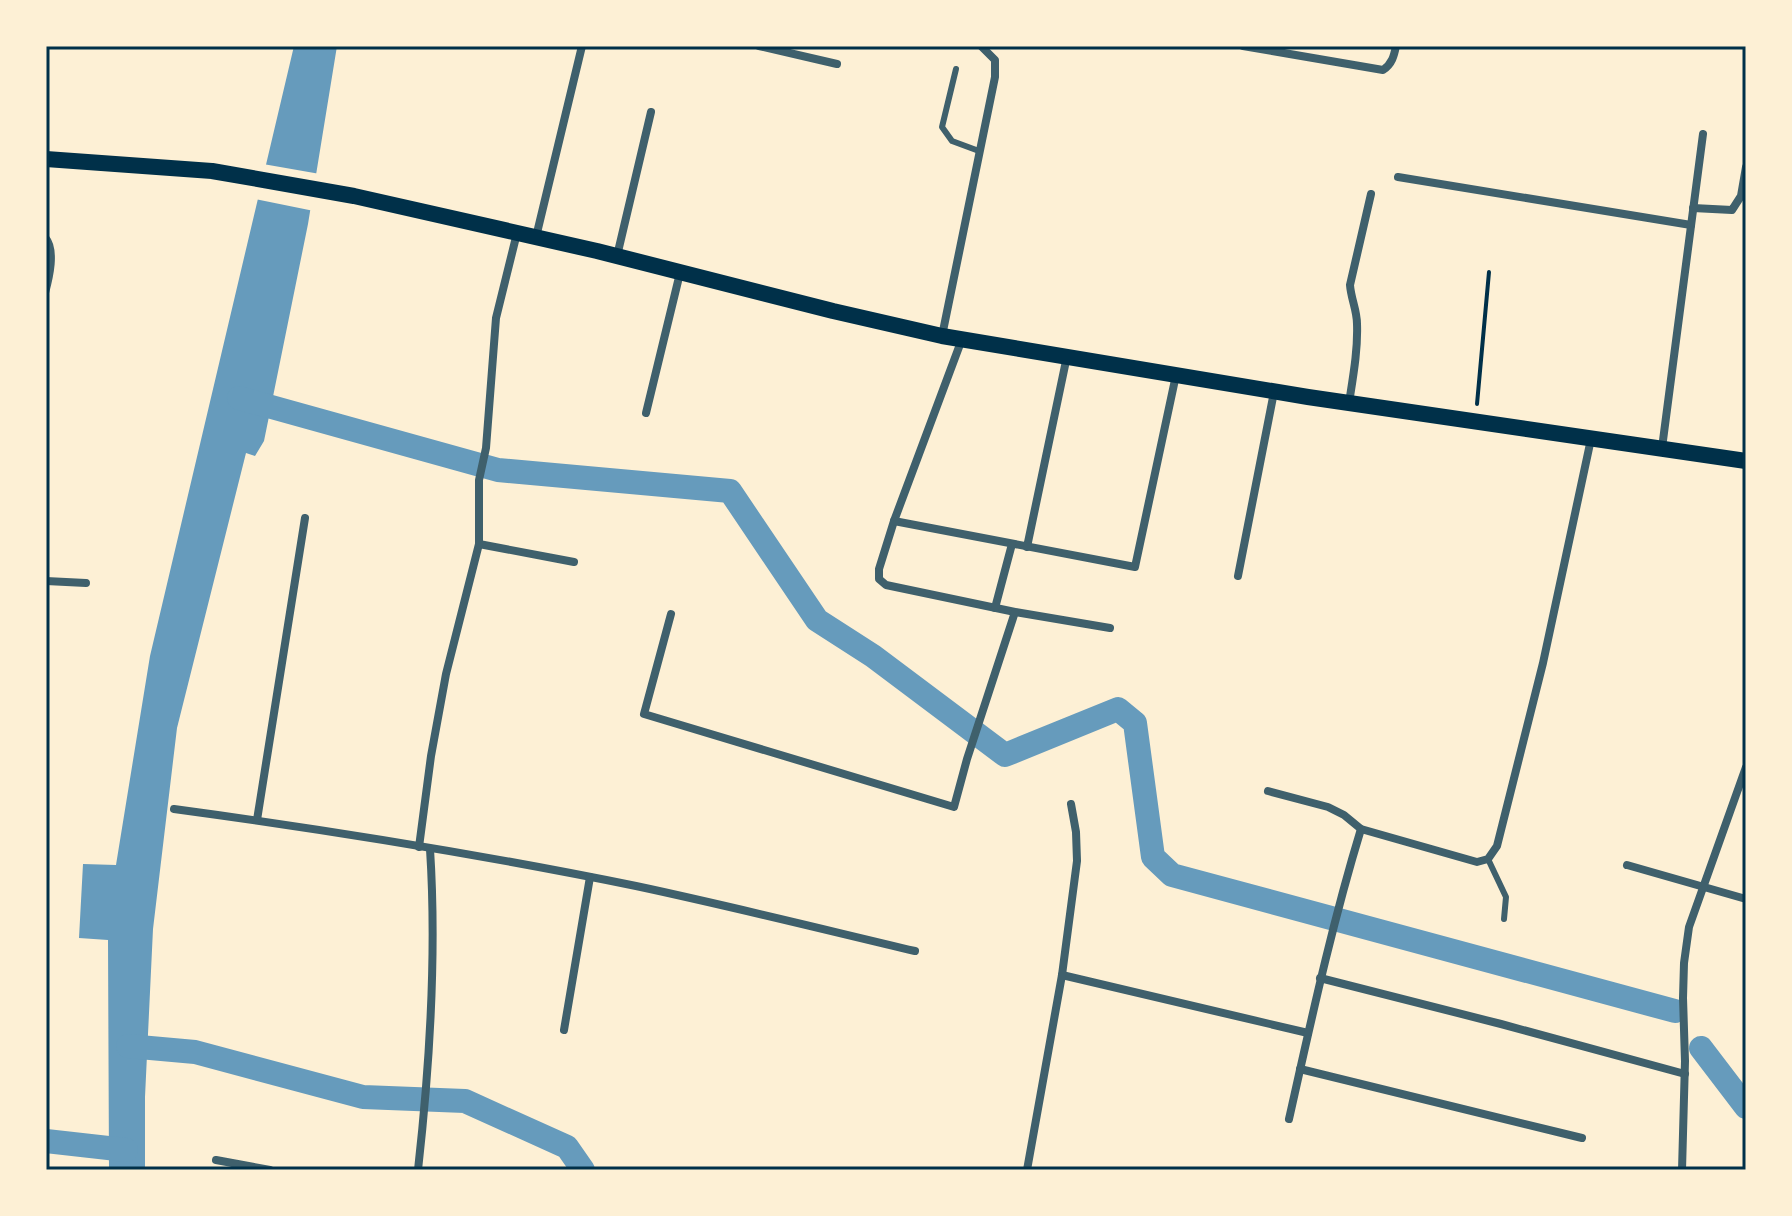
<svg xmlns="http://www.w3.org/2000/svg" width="1792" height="1216" viewBox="0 0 1792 1216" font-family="'Noto Serif',serif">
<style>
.water{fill:#669bbc}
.pier{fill:#fdf0d5}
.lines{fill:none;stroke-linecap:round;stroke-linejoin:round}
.canal{stroke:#669bbc;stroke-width:24}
.path{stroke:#003049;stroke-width:4}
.service{stroke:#3f606c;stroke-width:6}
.minor{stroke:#3f606c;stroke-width:8}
.secondary{stroke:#003049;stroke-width:16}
.neatline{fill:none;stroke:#003049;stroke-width:3}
</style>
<rect width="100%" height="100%" fill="#fdf0d5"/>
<path class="water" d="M 294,46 L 337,46 L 308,224 L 264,441 L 255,456 L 246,453 L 177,728 L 153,929 L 145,1097 L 145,1170 L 109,1170 L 108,940 L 79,938 L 83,864 L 116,865 L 150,656 Z"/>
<path class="pier" d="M 263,164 L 320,174 L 314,211 L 255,199 Z"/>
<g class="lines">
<g class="canal">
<path d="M 239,398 L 498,470 L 730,491 L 817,620 L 873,656 L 1005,755 L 1118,709 L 1135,723 L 1153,857 L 1172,875 L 1675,1011"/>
<path d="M 128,1046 L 195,1052 L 363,1097 L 465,1101 L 567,1147 L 583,1170"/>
<path d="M 1701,1048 L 1746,1107"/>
<path d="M 46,1141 L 126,1150"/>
</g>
<path class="path" d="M 1477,404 L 1489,272"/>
<g class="service">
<path d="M 956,69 L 942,127 L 952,141 L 979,151"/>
<path d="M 46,237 C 57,250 50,278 46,293"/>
<path d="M 1488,859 L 1506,897 L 1504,919"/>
</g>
<g class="minor">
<path d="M 759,46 L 837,64"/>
<path d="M 1243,46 L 1383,70 C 1392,64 1394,56 1396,46"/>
<path d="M 1398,177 L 1691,225"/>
<path d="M 1693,208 L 1732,210 L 1741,196 L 1746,167"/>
<path d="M 536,237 L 582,46"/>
<path d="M 617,256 L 651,112"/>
<path d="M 942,336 L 995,77 L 995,60 L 981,46"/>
<path d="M 962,339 L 894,521 L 879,569 L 879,579 L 886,585 L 1015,612 L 1110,628"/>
<path d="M 1349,403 C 1353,377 1358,350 1357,324 C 1357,310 1351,299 1350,285 L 1371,194"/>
<path d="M 646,413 L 680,273"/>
<path d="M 1662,448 L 1703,134"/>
<path d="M 894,521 L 1135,567 L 1176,375"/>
<path d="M 479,544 L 574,562"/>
<path d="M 1027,547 L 1067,356"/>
<path d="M 1238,576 L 1274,392"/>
<path d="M 46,581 L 86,583"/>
<path d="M 995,608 L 1012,544"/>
<path d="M 671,614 L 644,714 L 954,807 L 967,759 L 1015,612"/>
<path d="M 1268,791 L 1328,807 L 1344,815 L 1361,829 L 1477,862 L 1488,859 L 1497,846 L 1543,663 L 1591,439"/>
<path d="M 174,809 C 329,830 484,855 636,886 C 730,906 822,929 915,951"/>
<path d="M 257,820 L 305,518"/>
<path d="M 419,847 L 431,756 L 446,674 L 479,544 L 479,480 L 486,448 L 496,318 L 517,233"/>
<path d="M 1627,865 L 1746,899"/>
<path d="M 1062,975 L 1308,1033"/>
<path d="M 1320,978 L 1501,1024 L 1685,1074"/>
<path d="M 564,1030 L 590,877"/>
<path d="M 1300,1069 L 1582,1138"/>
<path d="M 1289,1119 C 1311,1021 1332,924 1361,829"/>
<path d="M 216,1160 L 270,1170"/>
<path d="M 418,1170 C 430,1063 437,956 430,849"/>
<path d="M 1027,1170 L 1062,975 L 1077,861 L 1076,832 L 1071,804"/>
<path d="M 1682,1170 L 1685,1061 L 1683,998 L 1684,963 L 1689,927 L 1746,767"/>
</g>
<path class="secondary" d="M 46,159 L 212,171 L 354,196 L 597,251 L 833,311 L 942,336 L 1308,397 L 1746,461"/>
</g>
<rect width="1792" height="1216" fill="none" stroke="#fdf0d5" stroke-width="96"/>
<rect x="48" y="48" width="1696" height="1120" class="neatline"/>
</svg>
